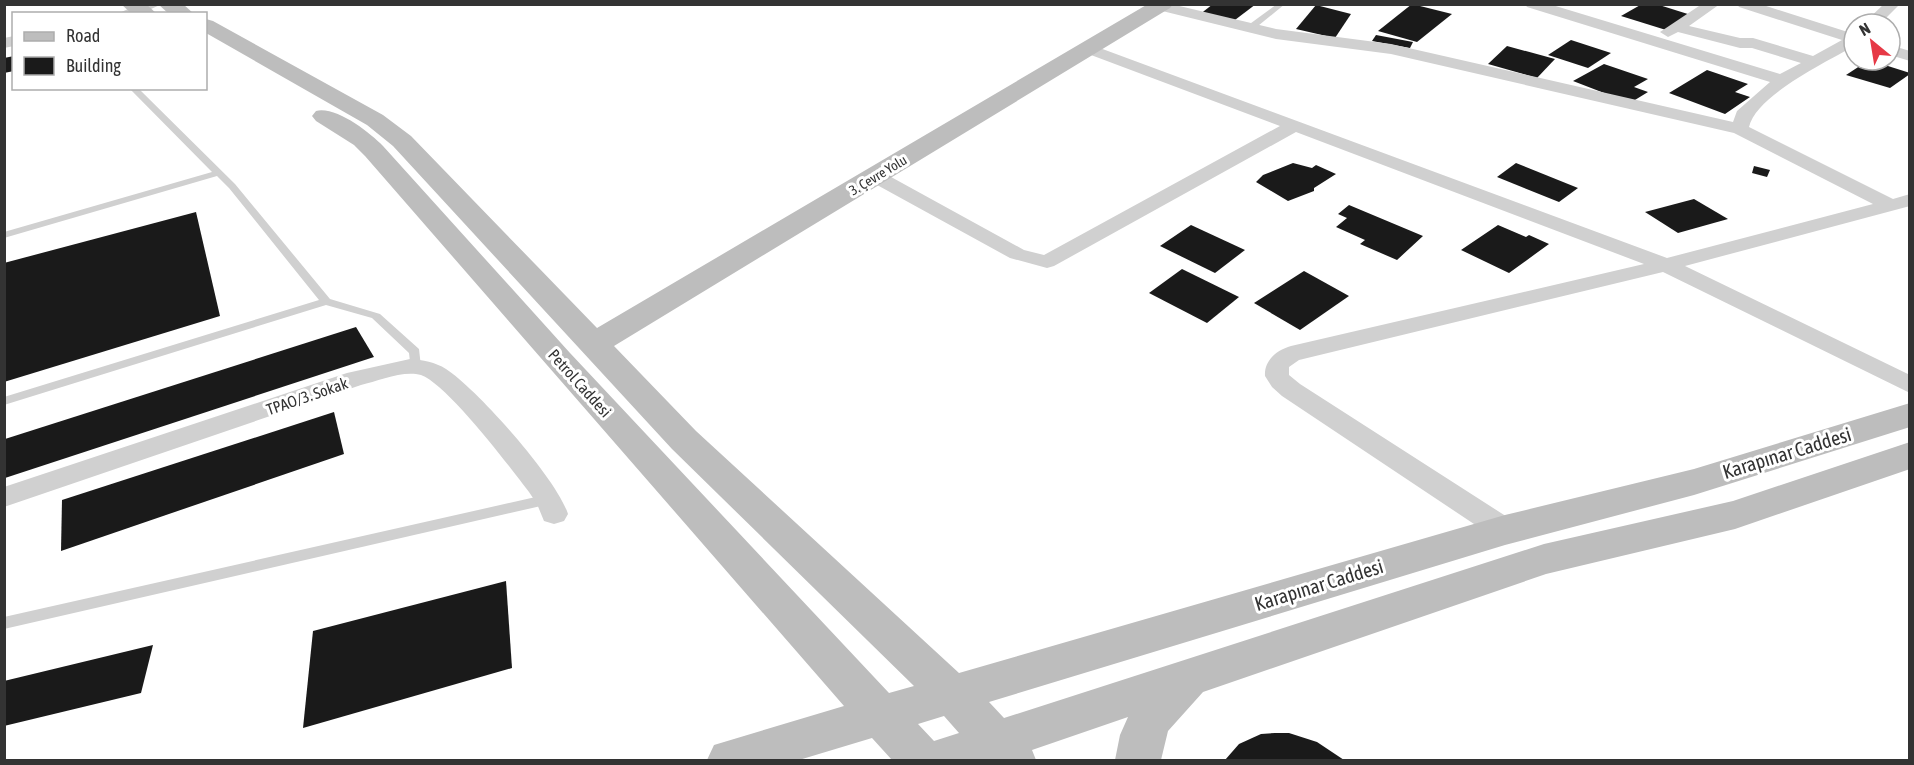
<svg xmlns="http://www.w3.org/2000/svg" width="1914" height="765" viewBox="0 0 1914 765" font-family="'Asap Condensed',sans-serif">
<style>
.building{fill:#1a1a1a}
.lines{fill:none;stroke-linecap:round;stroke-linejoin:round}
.lane{fill:#d0d0d0;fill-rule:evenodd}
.street{fill:#d0d0d0;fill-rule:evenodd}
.secondary{fill:#bdbdbd;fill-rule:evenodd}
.labels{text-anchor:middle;stroke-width:6;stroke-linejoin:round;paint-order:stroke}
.far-street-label{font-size:14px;fill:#333;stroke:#fff}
.street-label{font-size:16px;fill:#333;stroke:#fff}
.near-street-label{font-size:20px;fill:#333;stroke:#fff}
</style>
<rect width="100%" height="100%" fill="#fff"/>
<g class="building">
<path d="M 1213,4 L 1256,4 L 1231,23 L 1199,15 Z"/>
<path d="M 1412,4 L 1452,14 L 1417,42 L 1378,31 Z"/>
<path d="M 1642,4 L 1656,4 L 1691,15 L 1666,30 L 1621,16 Z"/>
<path d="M 1316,5 L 1351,14 L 1335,38 L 1296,29 Z"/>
<path d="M 1376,35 L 1413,42 L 1410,48 L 1372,41 Z"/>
<path d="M 1571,40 L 1611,53 L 1588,68 L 1548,55 Z"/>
<path d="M 1507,46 L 1555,59 L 1537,78 L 1488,64 Z"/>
<path d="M 14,56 L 14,71 L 4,73 L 4,58 Z"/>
<path d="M 1869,60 L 1910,73 L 1910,74 L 1890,88 L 1846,75 Z"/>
<path d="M 1604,64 L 1648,79 L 1634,87 L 1648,92 L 1630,103 L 1573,81 Z"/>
<path d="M 1707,70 L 1748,84 L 1735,92 L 1750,97 L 1725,114 L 1669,93 Z"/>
<path d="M 1293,163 L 1312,168 L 1316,165 L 1336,174 L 1314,188 L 1314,191 L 1288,201 L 1256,182 L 1263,175 Z"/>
<path d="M 1516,163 L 1578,188 L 1559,202 L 1497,177 Z"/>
<path d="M 1754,166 L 1770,170 L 1767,177 L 1752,173 Z"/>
<path d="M 1694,199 L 1728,219 L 1678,233 L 1645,212 Z"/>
<path d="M 1349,205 L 1423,236 L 1397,260 L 1360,244 L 1365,240 L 1336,227 L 1347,218 L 1338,214 Z"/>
<path d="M 196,212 L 220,316 L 4,382 L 4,263 Z"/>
<path d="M 1191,225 L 1245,250 L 1215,273 L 1160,246 Z"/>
<path d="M 1498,225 L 1526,237 L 1529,235 L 1549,244 L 1509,273 L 1461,250 Z"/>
<path d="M 1182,269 L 1239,297 L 1207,323 L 1149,293 Z"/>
<path d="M 1304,271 L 1349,296 L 1300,330 L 1254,303 Z"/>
<path d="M 356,327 L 374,357 L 5,478 L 5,439 Z"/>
<path d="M 334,412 L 344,454 L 61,551 L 62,500 Z"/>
<path d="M 506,581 L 512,668 L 303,728 L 313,631 Z"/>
<path d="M 153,645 L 141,693 L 4,726 L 4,681 Z"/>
<path d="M 1275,733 L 1289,733 L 1317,742 L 1344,760 L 1225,760 L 1239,744 L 1261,734 Z"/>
</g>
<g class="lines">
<g class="lane">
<path d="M 1277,4 L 1285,4 L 1253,30 L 1247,30 L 1247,26 Z"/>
<path d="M 129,88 L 138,88 L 235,184 L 330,299 L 380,314 L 419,349 L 421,367 L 419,370 L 411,370 L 409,353 L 372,318 L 326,305 L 4,405 L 4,397 L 319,300 L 229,188 L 217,176 L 4,238 L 4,232 L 212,172 Z"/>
<path d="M 549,494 L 554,495 L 556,499 L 554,503 L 4,629 L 4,617 Z"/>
</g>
<g class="street">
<path d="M 139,4 L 162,4 L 140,14 L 117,14 Z"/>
<path d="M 1144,4 L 1171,4 L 1276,29 L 1391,44 L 1733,122 L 1737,111 L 1770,82 L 1527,7 L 1525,4 L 1549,4 L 1780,74 L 1801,63 L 1752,48 L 1740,48 L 1678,32 L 1668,37 L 1660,32 L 1702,4 L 1720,4 L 1689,26 L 1740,38 L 1753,38 L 1813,56 L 1842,40 L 1739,7 L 1737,4 L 1760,4 L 1854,34 L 1854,46 C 1827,62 1756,95 1749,127 L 1893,199 L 1910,194 L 1910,206 L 1685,266 L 1910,375 L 1910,393 L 1663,272 L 1299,360 L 1289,367 L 1289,375 L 1300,384 L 1515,522 L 1519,530 L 1515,538 L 1505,541 L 1495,538 L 1282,396 L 1272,387 L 1265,376 C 1264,360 1277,350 1291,346 L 1644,264 L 1296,132 L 1054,266 L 1047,268 L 1010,258 L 868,180 L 866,176 L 868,172 L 882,172 L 1024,250 L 1044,255 L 1280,126 L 1083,52 L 1081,49 L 1089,44 L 1667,258 L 1873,204 L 1734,133 L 1391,54 L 1276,39 L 1146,7 Z"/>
<path d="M 1884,4 L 1900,4 L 1880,24 L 1863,24 Z"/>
<path d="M 14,36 L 14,46 L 4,48 L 4,38 Z"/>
<path d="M 1890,45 L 1910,51 L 1910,61 L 1890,55 Z"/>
<path d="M 410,359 C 423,360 435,362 446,369 C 477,389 557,479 568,514 L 564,521 L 554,524 L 544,521 L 537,504 L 529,492 C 510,467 447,384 421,375 C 403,370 378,381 361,385 L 4,507 L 4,487 L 347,373 Z"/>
</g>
<g class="secondary">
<path d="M 121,4 L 146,4 L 157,14 L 132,14 Z"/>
<path d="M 158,4 L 183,4 L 194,14 L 169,14 Z"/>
<path d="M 1148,4 L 1173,4 L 1170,8 L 614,346 L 696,431 L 959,673 L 1505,515 L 1694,469 L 1910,403 L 1910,427 L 1694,495 L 1505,545 L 989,702 L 1004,718 L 1544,544 L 1733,501 L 1910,442 L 1910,469 L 1735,529 L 1546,574 L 1203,692 L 1168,731 L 1161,760 L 1115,760 L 1120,735 L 1128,717 L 1032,750 L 1036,760 L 892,760 L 872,738 L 799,760 L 707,760 L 714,745 L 844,706 L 365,156 L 354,145 L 316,121 L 312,116 L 316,111 C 336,106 369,132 383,146 L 570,353 L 889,693 L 914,686 L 672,449 L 393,146 L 367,125 L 206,33 L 206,19 L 213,21 L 383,115 L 411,136 L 597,328 ZM 944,716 L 959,733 L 934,741 L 918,724 Z"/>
</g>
</g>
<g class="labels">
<g class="far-street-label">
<text transform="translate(878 175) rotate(-31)" y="5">3. Çevre Yolu</text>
</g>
<g class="street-label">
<text transform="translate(580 383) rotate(48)" y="6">Petrol Caddesi</text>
<text transform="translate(307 396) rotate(-19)" y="6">TPAO/3. Sokak</text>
</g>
<g class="near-street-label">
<text transform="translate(1787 453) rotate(-17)" y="7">Karapınar Caddesi</text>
<text transform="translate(1319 585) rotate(-17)" y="7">Karapınar Caddesi</text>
</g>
</g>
<rect width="1914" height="765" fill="none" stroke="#333333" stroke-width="12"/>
<rect x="12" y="12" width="195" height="78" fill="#ffffff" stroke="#adadad" stroke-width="1.5"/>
<rect x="24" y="32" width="30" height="9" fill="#bdbdbd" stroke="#adadad" stroke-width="1.5"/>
<text x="66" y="42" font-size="18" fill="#333333">Road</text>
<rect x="24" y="57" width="30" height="18" fill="#1a1a1a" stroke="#adadad" stroke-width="1.5"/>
<text x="66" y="72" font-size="18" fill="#333333">Building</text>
<g transform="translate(1872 42) rotate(330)"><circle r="28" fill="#ffffff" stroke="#adadad" stroke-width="1.5"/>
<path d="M0-4.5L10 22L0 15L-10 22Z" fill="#e63946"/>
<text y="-9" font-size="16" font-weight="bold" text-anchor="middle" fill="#333333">N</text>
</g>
</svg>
